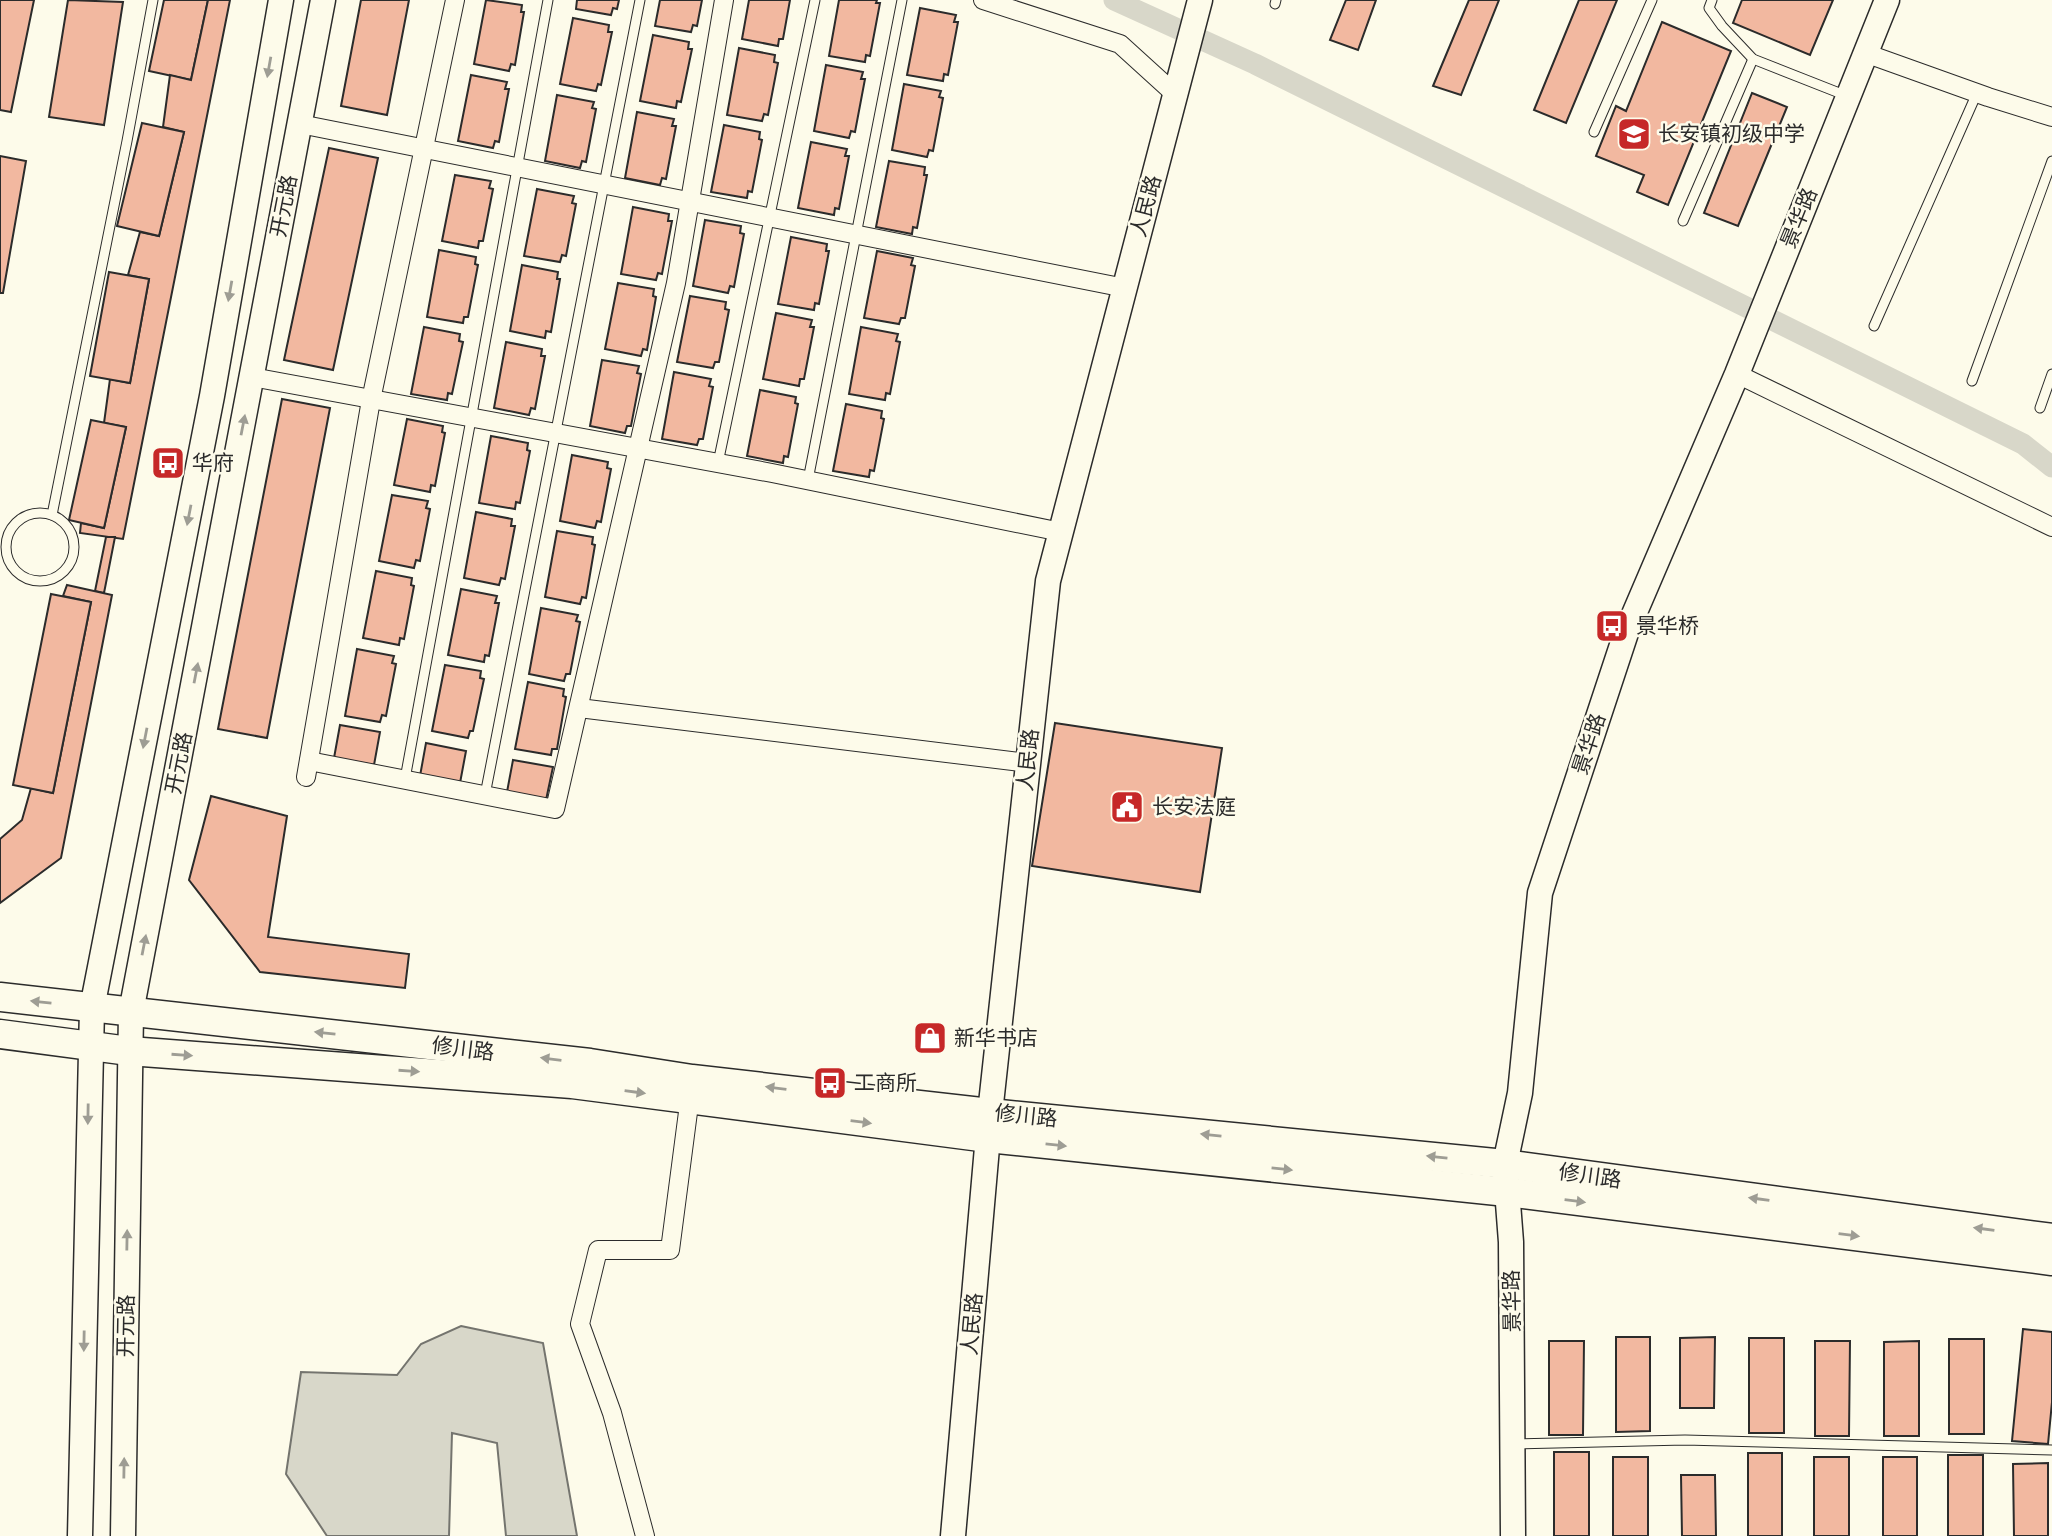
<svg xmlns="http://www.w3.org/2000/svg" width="2052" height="1536" viewBox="0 0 2052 1536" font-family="Raleway,'Noto Sans SC',sans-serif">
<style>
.water{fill:#d8d7c9;stroke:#74746e;stroke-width:2}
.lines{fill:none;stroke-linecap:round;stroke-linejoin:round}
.canal{stroke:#d8d7c9;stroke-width:21}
.building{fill:#f2b8a0;stroke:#2b2b2b;stroke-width:2}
.lane-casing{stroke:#2b2b2b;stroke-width:11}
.street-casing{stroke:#2b2b2b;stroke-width:20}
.secondary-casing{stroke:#2b2b2b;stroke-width:27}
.primary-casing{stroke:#2b2b2b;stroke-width:31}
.lane{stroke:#fdfbea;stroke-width:9}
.street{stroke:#fdfbea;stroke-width:18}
.secondary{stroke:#fdfbea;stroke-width:24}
.primary{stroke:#fdfbea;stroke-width:28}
.oneway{fill:#9e9d94}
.labels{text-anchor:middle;stroke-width:5;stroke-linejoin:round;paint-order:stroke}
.poi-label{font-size:21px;fill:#2b2b2b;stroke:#fdfbea;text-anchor:start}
.street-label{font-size:21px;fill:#2b2b2b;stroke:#fdfbea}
</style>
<rect width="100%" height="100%" fill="#fdfbea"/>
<path class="water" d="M 461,1326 L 543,1343 L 577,1536 L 506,1536 L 497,1443 L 452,1433 L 449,1536 L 327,1536 L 286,1474 L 301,1372 L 397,1375 L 421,1344 Z"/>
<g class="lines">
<path class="canal" d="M 1114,0 L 1255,64 L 2023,444 L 2052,467"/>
</g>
<g class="building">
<path d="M 0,0 L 34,0 L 11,112 L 0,110 Z"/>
<path d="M 68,0 L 123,2 L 104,125 L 49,117 Z"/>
<path d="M 164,0 L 208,0 L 191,80 L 149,71 Z"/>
<path d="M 208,0 L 230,0 L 123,539 L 80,533 L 81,523 L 104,528 L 126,427 L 104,423 L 110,379 L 130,383 L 149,279 L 128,275 L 140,232 L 159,236 L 184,132 L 163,127 L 170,75 L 191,80 Z"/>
<path d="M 361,0 L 409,0 L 387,115 L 341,106 Z"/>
<path d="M 486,0 L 522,5 L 521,12 L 524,12 L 515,65 L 511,64 L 509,71 L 474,64 Z"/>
<path d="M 577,0 L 619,0 L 617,9 L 613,8 L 611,15 L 576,9 Z"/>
<path d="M 660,0 L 702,0 L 697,26 L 693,25 L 691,32 L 655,26 Z"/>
<path d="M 749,0 L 790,0 L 783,39 L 779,39 L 778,46 L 742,39 Z"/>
<path d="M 839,0 L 877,0 L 876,3 L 880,3 L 870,56 L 866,55 L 865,62 L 829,56 Z"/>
<path d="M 1346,0 L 1376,0 L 1358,50 L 1330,40 Z"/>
<path d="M 1469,0 L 1499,0 L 1461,95 L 1433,86 Z"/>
<path d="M 1579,0 L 1617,0 L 1566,123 L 1534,110 Z"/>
<path d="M 1742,0 L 1833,0 L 1810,55 L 1733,23 Z"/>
<path d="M 920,8 L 956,15 L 954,22 L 958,22 L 948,75 L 944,74 L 943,81 L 907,75 Z"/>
<path d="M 573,18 L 609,25 L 608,32 L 612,32 L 601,85 L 598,84 L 596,91 L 560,84 Z"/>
<path d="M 1662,22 L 1731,51 L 1668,205 L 1637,192 L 1644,175 L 1596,156 L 1616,106 L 1626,111 Z"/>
<path d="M 653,35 L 689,42 L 688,49 L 692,49 L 681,102 L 677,101 L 676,108 L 640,101 Z"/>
<path d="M 739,48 L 775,55 L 774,62 L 778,63 L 768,115 L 764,114 L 762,121 L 727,115 Z"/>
<path d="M 826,65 L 863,72 L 861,79 L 865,79 L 855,132 L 851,131 L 849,138 L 814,131 Z"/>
<path d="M 471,75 L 507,82 L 505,89 L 509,89 L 499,142 L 495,141 L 493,148 L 458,141 Z"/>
<path d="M 904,84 L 941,91 L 939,97 L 943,98 L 933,151 L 929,150 L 927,157 L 892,150 Z"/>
<path d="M 1752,93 L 1787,107 L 1738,226 L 1704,213 Z"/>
<path d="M 557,95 L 594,102 L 592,108 L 596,109 L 586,162 L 582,161 L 580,168 L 545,161 Z"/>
<path d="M 637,112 L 674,119 L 672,126 L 676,126 L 666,179 L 662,178 L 660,185 L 625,178 Z"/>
<path d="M 142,123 L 184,132 L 159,236 L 117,226 Z"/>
<path d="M 724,125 L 760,132 L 759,139 L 762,140 L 752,192 L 748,191 L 747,198 L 711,192 Z"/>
<path d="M 811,142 L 847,149 L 845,156 L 849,156 L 839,209 L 835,208 L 834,215 L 798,208 Z"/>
<path d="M 329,148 L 378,158 L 333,370 L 284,360 Z"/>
<path d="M 0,156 L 26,161 L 3,293 L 0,293 Z"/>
<path d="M 889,161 L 925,167 L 924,175 L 927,175 L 917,228 L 913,227 L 912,234 L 876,227 Z"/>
<path d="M 455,175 L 491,181 L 489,188 L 493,189 L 483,241 L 479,241 L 478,248 L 442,241 Z"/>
<path d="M 537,189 L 574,196 L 572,203 L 576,204 L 566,256 L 562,255 L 560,262 L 524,256 Z"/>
<path d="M 633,207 L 669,214 L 668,221 L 672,221 L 662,274 L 658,273 L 656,280 L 621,274 Z"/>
<path d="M 705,220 L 741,226 L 740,233 L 744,234 L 734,287 L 730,286 L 728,293 L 693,286 Z"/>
<path d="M 791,237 L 827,244 L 826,251 L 829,251 L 819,304 L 815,303 L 814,310 L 778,304 Z"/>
<path d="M 439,250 L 476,257 L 475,264 L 478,265 L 468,317 L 464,317 L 463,323 L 427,317 Z"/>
<path d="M 877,251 L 913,258 L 911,265 L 915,266 L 905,318 L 901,318 L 899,324 L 864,318 Z"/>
<path d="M 522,265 L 558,272 L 557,279 L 560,279 L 551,332 L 546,331 L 545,338 L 510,331 Z"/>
<path d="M 109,272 L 149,279 L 130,383 L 90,376 Z"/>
<path d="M 618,283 L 654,289 L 653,296 L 656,297 L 647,350 L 643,349 L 641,356 L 605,349 Z"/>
<path d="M 690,296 L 726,302 L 725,309 L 729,310 L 719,362 L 715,362 L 713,368 L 677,362 Z"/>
<path d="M 776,313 L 812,320 L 810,327 L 814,327 L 804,379 L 800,379 L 799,386 L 763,379 Z"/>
<path d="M 424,327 L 460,334 L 459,341 L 463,342 L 452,394 L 448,393 L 447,400 L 411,394 Z"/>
<path d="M 861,327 L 898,334 L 896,341 L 900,342 L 890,394 L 886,393 L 885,400 L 849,394 Z"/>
<path d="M 506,342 L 542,349 L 541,356 L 545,356 L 535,409 L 531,408 L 529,415 L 494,408 Z"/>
<path d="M 602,360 L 639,366 L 637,373 L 641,374 L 631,426 L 627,426 L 625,433 L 590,426 Z"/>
<path d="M 674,372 L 711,379 L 709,386 L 713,387 L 703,439 L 699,439 L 697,445 L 662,439 Z"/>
<path d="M 760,390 L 796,397 L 795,403 L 798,404 L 788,457 L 784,456 L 783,463 L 747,456 Z"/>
<path d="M 282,399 L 330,408 L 267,738 L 218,729 Z"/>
<path d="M 846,404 L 882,411 L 881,418 L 884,419 L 874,471 L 870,470 L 869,477 L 833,471 Z"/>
<path d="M 407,419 L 443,426 L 442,432 L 445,433 L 435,486 L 431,485 L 430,492 L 394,485 Z"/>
<path d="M 91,420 L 126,427 L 104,528 L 69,520 Z"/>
<path d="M 491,436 L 528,443 L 527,450 L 530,451 L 520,503 L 516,502 L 515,509 L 479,503 Z"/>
<path d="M 572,455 L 608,462 L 607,468 L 611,469 L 601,522 L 597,521 L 595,528 L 560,521 Z"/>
<path d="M 392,495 L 428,501 L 426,508 L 430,509 L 420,561 L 416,560 L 414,568 L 379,561 Z"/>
<path d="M 476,512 L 512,519 L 511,526 L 515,526 L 505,579 L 501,578 L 499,585 L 464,578 Z"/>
<path d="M 557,531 L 593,537 L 592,544 L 595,545 L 586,598 L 582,597 L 580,604 L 545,597 Z"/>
<path d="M 106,537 L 115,537 L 104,593 L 95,591 Z"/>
<path d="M 376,571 L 412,578 L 411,585 L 414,586 L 404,639 L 400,638 L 399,645 L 363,638 Z"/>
<path d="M 67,585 L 112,595 L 61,858 L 0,903 L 0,839 L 22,820 L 31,788 L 53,793 L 91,602 L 63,596 Z"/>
<path d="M 461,589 L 497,596 L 495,603 L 499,603 L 489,656 L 485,655 L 484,662 L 448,655 Z"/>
<path d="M 51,594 L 91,602 L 53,793 L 13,785 Z"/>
<path d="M 541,608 L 578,615 L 576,621 L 580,622 L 570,674 L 566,674 L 564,681 L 529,674 Z"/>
<path d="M 357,649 L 394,656 L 392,663 L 396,664 L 386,716 L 382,715 L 380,722 L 345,716 Z"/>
<path d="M 445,665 L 481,671 L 480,678 L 484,679 L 473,731 L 470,731 L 468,738 L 432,731 Z"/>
<path d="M 528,682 L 564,689 L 563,696 L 566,697 L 557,749 L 552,749 L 551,755 L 515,749 Z"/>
<path d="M 1055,723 L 1222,748 L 1200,892 L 1032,866 Z"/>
<path d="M 340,725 L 380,732 L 374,765 L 334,758 Z"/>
<path d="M 426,743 L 466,751 L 460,783 L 420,776 Z"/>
<path d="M 513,760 L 553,767 L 546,800 L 507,792 Z"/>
<path d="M 211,796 L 287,816 L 268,937 L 409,954 L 405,988 L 260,972 L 189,880 Z"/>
<path d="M 2023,1329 L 2052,1332 L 2052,1402 L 2048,1444 L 2012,1441 Z"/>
<path d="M 1616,1337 L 1650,1337 L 1650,1431 L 1616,1432 Z"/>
<path d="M 1715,1337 L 1714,1408 L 1680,1408 L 1680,1338 Z"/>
<rect x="1749" y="1338" width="35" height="95"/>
<rect x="1949" y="1339" width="35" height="95"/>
<path d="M 1549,1341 L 1584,1341 L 1583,1435 L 1549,1435 Z"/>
<path d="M 1815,1341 L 1850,1341 L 1849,1436 L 1815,1436 Z"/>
<path d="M 1919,1341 L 1919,1436 L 1884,1436 L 1884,1342 Z"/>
<rect x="1554" y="1452" width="35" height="84"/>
<rect x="1748" y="1453" width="34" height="83"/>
<rect x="1948" y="1455" width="35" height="81"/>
<rect x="1613" y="1457" width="35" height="79"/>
<rect x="1814" y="1457" width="35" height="79"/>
<rect x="1883" y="1457" width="34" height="79"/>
<path d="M 2048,1463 L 2048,1536 L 2014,1536 L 2013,1464 Z"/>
<path d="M 1681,1475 L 1715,1475 L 1716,1536 L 1682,1536 Z"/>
</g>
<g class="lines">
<defs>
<g id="lane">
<path d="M 1712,0 L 1709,8 L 1722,26 L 1753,59 L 1847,96"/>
<path d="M 1275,4 L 1276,0"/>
<path d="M 1594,132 L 1652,0"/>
<path d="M 1683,221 L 1753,59"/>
<path d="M 1874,326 L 1977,93"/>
<path d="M 1972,381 L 2052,161"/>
<path d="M 2040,408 L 2052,374"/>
<path d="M 718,463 L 815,0"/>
<path d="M 808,480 L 902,0"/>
<circle cx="40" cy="547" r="34"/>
<path d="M 52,515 L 127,141 L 153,0"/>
<path d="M 405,779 L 548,0"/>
<path d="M 485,795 L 640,0"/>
<path d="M 1515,1444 L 1685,1440 L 2052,1450"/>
</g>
<g id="street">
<path d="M 983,0 L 1120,44 L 1175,94"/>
<path d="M 1865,53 L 1988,97 L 2052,117"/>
<path d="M 300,124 L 1125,288"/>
<path d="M 1737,374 L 2052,527"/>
<path d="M 252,377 L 772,473 L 1061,532"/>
<path d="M 579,708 L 1028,763"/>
<path d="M 309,761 L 555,809 L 676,283 L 724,0"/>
<path d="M 306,777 L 371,400 L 455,0"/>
<path d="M 645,1536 L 612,1413 L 580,1324 L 598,1250 L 670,1250 L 691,1089"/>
</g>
<g id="secondary">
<path d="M 80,1536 L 92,1008 L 212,396 L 281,0"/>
<path d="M 123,1536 L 131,1012 L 323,0"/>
<path d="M 953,1536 L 990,1113 L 1048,581 L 1200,0"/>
<path d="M 1513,1536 L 1511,1242 L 1505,1164 L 1520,1093 L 1540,893 L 1626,633 L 1737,374 L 1887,0"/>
</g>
<g id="primary">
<path d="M 0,997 L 590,1063 L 692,1079 L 990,1113 L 1505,1164 L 2052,1238"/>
<path d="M 0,1034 L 129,1051 L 572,1084 L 988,1138 L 1507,1192 L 2052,1261"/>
</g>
</defs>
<use href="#lane" class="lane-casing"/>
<use href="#street" class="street-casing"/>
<use href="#secondary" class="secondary-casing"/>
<use href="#primary" class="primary-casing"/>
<use href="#lane" class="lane"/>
<use href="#street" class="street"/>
<use href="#secondary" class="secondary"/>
<use href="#primary" class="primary"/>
</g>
<defs><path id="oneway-solid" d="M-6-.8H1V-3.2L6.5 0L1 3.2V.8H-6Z" transform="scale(1.75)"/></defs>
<g class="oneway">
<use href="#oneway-solid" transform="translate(269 67) rotate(100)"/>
<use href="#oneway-solid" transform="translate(230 291) rotate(100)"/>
<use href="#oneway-solid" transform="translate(243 425) rotate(-79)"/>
<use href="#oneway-solid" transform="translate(189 515) rotate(101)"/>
<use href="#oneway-solid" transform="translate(196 673) rotate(-79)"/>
<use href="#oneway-solid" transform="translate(145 738) rotate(101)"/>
<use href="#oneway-solid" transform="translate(144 945) rotate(-79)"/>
<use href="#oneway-solid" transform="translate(41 1002) rotate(-174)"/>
<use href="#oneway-solid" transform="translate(325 1033) rotate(-174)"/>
<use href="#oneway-solid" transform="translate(182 1055) rotate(4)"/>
<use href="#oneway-solid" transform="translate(551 1059) rotate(-173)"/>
<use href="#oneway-solid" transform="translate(409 1071) rotate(4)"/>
<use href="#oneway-solid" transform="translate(776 1088) rotate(-173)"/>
<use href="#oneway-solid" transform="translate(635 1092) rotate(8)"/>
<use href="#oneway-solid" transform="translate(88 1114) rotate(91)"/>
<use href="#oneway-solid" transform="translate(861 1122) rotate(7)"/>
<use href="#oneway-solid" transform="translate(1211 1135) rotate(-174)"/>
<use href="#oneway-solid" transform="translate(1056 1145) rotate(6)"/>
<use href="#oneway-solid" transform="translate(1437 1157) rotate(-174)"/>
<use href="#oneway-solid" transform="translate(1282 1169) rotate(6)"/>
<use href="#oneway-solid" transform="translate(1759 1199) rotate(-172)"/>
<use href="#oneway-solid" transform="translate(1575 1201) rotate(7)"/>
<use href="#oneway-solid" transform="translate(1984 1229) rotate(-172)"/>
<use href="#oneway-solid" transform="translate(1849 1235) rotate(7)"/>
<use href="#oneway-solid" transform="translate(127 1240) rotate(-89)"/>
<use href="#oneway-solid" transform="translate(84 1341) rotate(91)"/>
<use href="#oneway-solid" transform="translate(124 1468) rotate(-89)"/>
</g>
<defs>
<symbol id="school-square" viewBox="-11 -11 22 22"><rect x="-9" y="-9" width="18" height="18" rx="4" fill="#c62828" stroke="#fdfbea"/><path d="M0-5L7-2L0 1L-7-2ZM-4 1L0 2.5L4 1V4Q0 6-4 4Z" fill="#fff"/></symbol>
<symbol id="bus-square" viewBox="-11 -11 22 22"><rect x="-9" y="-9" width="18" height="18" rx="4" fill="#c62828" stroke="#fdfbea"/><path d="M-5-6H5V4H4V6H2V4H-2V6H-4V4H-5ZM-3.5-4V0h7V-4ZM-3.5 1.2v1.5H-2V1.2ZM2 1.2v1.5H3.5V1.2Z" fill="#fff"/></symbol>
<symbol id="civic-square" viewBox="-11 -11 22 22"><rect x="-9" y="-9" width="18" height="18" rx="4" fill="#c62828" stroke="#fdfbea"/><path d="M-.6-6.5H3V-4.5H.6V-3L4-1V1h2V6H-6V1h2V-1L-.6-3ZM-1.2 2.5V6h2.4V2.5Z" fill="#fff"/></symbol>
<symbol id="shop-square" viewBox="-11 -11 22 22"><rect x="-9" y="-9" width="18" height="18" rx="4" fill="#c62828" stroke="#fdfbea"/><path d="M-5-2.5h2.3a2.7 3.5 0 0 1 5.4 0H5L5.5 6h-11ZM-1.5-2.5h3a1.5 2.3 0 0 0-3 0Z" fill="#fff"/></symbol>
</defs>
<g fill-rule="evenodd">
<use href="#school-square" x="1615" y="115" width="38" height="38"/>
<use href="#bus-square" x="149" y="444" width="38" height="38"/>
<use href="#bus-square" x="1593" y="607" width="38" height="38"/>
<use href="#civic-square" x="1108" y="788" width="38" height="38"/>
<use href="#shop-square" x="911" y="1019" width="38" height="38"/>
<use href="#bus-square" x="811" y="1064" width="38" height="38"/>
</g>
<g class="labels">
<g class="poi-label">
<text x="1658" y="141">长安镇初级中学</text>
<text x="192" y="470">华府</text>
<text x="1636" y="633">景华桥</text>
<text x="1152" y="814">长安法庭</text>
<text x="954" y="1045">新华书店</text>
<text x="854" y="1090">工商所</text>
</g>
<g class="street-label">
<text transform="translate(284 206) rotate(-79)" y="7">开元路</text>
<text transform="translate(1146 206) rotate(-75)" y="7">人民路</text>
<text transform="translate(1799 218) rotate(-68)" y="7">景华路</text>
<text transform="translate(1589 744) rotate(-72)" y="7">景华路</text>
<text transform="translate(1028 760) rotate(-84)" y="7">人民路</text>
<text transform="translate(179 763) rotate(-79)" y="7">开元路</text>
<text transform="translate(463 1049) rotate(7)" y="7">修川路</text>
<text transform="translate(1026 1116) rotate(6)" y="7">修川路</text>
<text transform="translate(1590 1176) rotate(8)" y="7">修川路</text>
<text transform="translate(1512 1301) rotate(-91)" y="7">景华路</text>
<text transform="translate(972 1324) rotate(-85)" y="7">人民路</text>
<text transform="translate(126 1326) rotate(-89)" y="7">开元路</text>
</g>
</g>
</svg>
